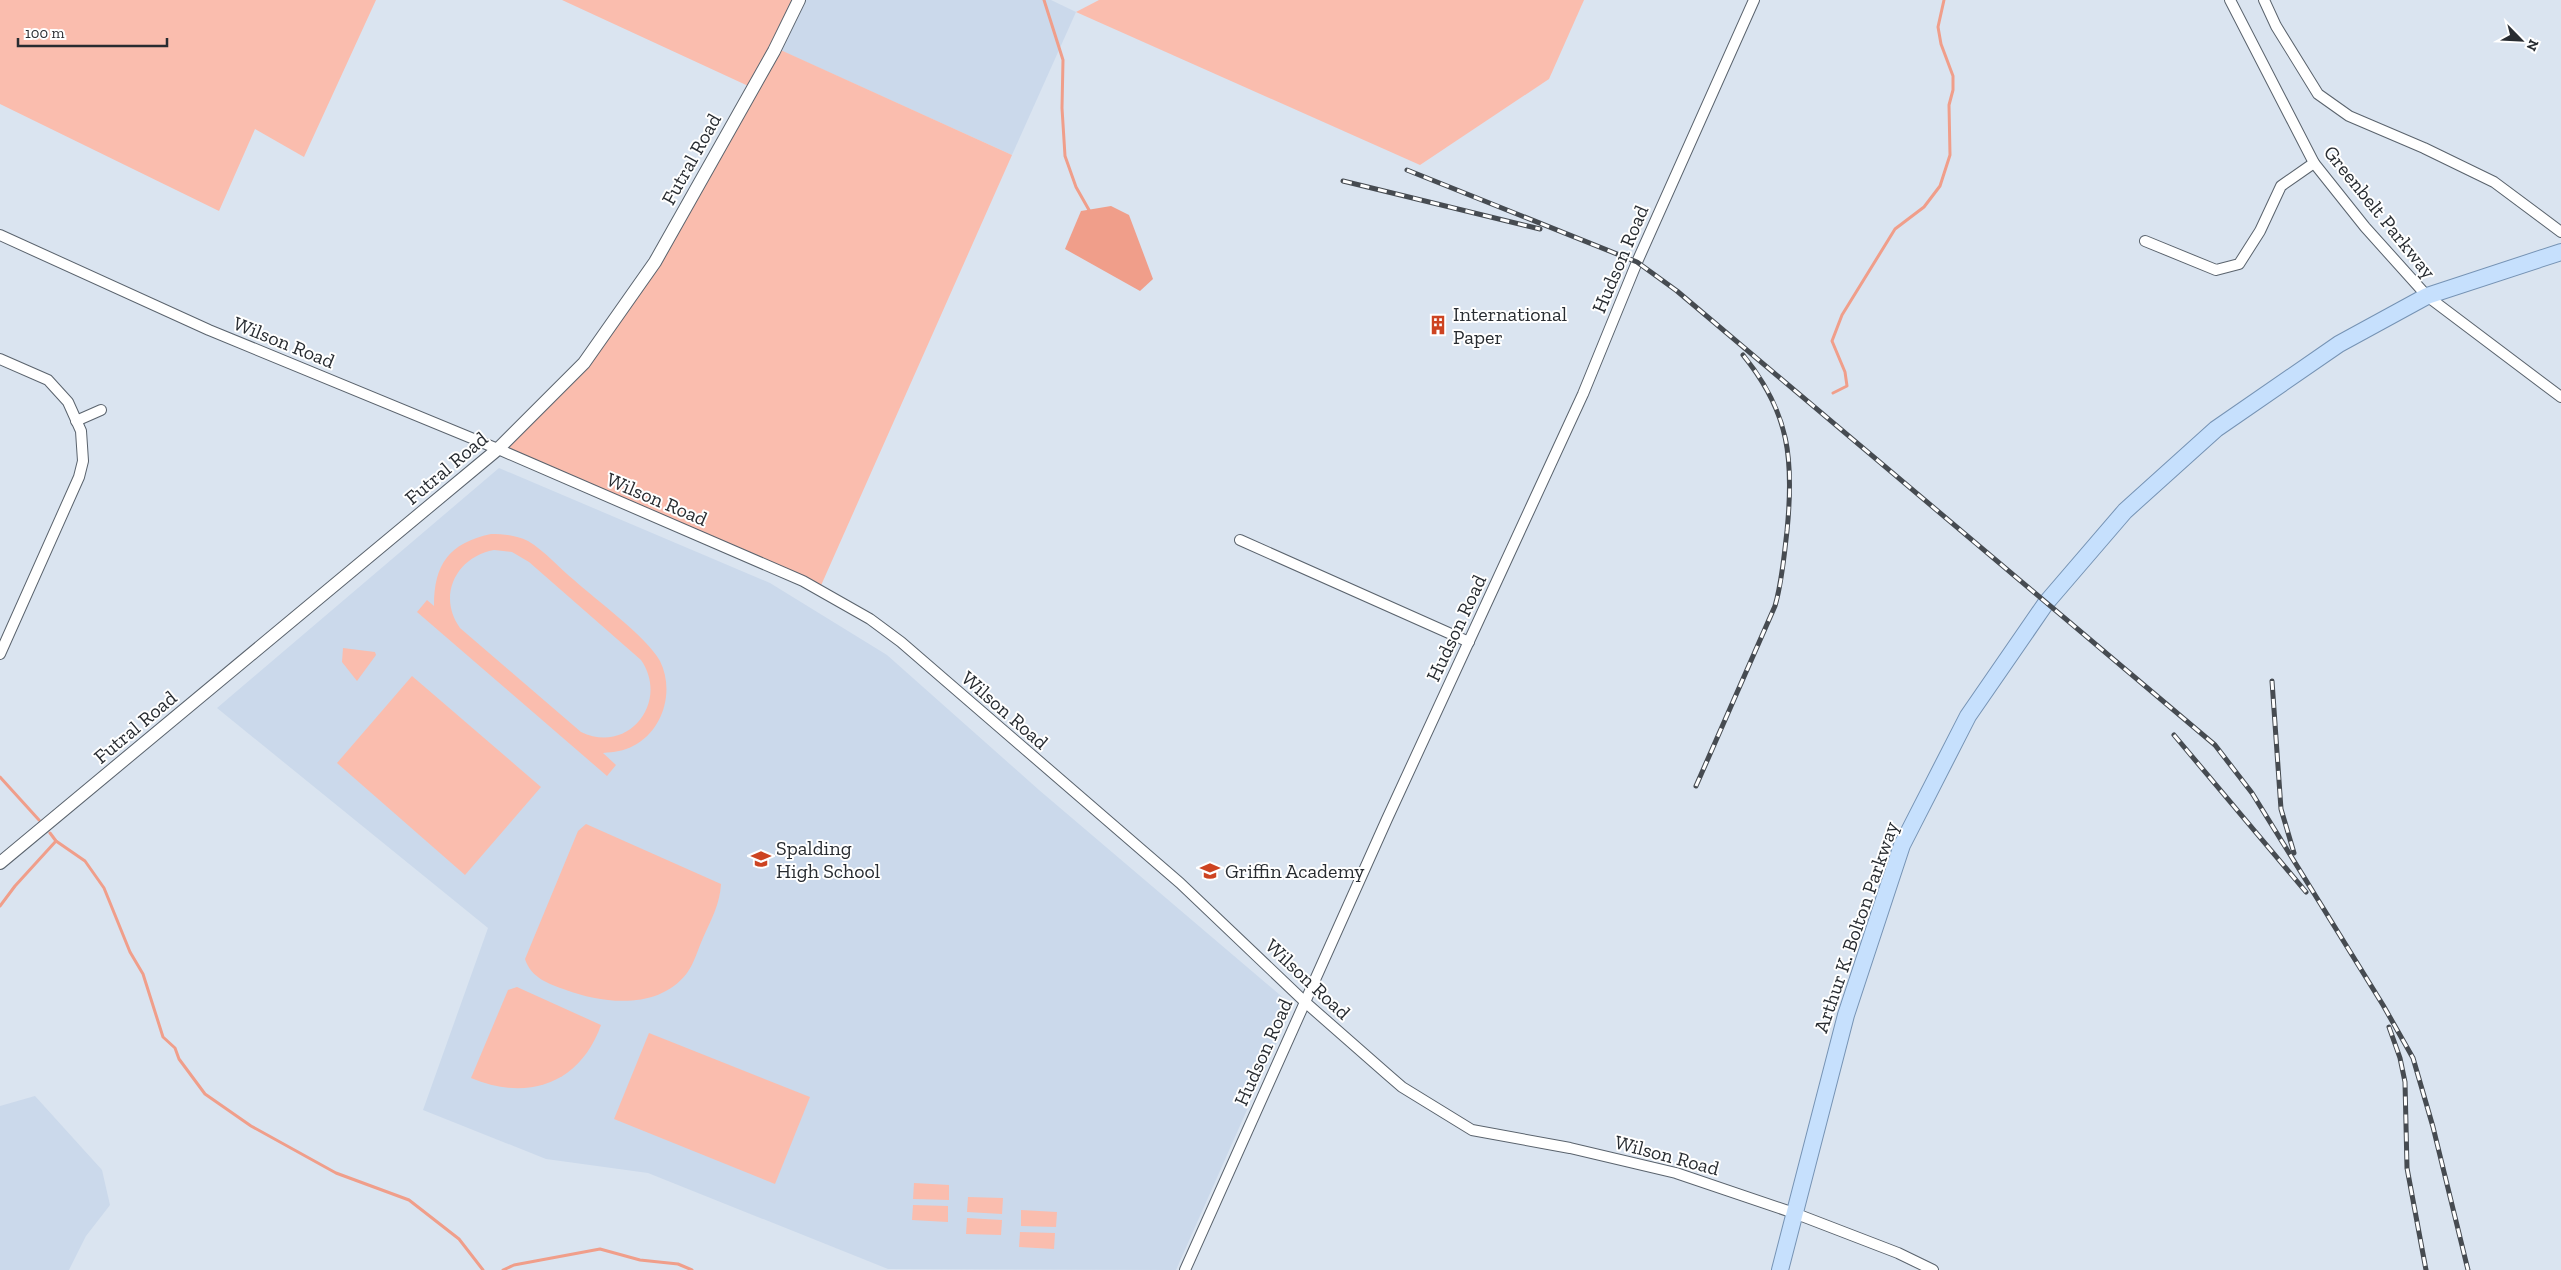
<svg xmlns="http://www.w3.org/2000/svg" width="2561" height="1270" viewBox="0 0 2561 1270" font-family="'Zilla Slab',serif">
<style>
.built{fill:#cbd9eb}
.green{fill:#fabdae;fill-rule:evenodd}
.water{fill:#f09e8a}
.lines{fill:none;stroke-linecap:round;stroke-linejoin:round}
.stream{stroke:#f09e8a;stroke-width:3}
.minor-casing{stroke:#5a636d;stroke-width:12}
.tertiary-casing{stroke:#5a636d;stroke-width:14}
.primary-casing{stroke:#7693b4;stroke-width:18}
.minor{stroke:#fff;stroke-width:10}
.tertiary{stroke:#fff;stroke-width:12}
.primary{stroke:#c6e0fd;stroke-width:16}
.rail-casing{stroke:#464b51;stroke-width:5}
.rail{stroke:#fff;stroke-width:3;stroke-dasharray:9;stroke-linecap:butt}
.labels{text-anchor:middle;stroke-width:4;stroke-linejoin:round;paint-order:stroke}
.street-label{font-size:20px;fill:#282c31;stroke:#fff}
.poi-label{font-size:20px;fill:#282c31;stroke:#fff;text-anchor:start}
</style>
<rect width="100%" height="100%" fill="#dae4f0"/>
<g class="built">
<path d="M 794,0 L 1051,0 L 1076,12 L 1012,155 L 773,47 Z"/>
<path d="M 499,468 L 770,583 L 887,655 L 1039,790 L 1293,1006 L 1176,1270 L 888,1269 L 648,1173 L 546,1159 L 423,1110 L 488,928 L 217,708 Z"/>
<path d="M 35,1096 L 102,1170 L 110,1205 L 86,1236 L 69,1270 L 0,1270 L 0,1106 Z"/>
</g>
<g class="green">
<path d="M 0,0 L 376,0 L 304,157 L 255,129 L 219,211 L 0,104 Z"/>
<path d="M 562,0 L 794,0 L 774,47 L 1012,155 L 819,590 L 506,447 L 594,356 L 757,90 Z"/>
<path d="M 1099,0 L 1584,0 L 1549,79 L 1420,165 L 1076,12 Z"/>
<path d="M 491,534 C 503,534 516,535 528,541 C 545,551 559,568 574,580 C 596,600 647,637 660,661 C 675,691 663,731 633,746 C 624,751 614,752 603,753 L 616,765 L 607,776 L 417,612 L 427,600 L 434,606 C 434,564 449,543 491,534 ZM 494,550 L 512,552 L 529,562 L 641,660 C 670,702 628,755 581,732 L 460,628 C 437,596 456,557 494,550 Z"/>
<path d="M 343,648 L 375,652 L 376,655 L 357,681 L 342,662 Z"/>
<path d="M 412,676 L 541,787 L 465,875 L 337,763 Z"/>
<path d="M 586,824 L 721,884 C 720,904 711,920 703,938 C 698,949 694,964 687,973 C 659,1010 604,1004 566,990 C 549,984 531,978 525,959 L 578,831 Z"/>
<path d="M 517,987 L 601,1025 C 580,1084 527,1102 471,1078 L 508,990 Z"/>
<path d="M 649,1033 L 810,1097 L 775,1184 L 614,1119 Z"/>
<path d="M 914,1183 L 949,1185 L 949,1200 L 913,1199 Z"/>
<path d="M 968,1197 L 1003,1198 L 1002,1214 L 967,1212 Z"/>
<path d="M 913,1205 L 948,1206 L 948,1222 L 912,1220 Z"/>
<path d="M 1021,1210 L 1057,1212 L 1056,1227 L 1021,1226 Z"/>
<path d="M 967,1218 L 1002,1220 L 1001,1235 L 966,1234 Z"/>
<path d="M 1020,1232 L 1055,1233 L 1054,1249 L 1019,1247 Z"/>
</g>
<path class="water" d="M 1111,206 L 1129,215 L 1153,279 L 1140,291 L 1065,249 L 1081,211 Z"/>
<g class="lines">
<g class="stream">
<path d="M 1044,0 L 1063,60 L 1062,108 L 1065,156 L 1076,187 L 1089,210"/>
<path d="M 1833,393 L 1847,386 L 1845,372 L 1832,341 L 1842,315 L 1895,229 L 1924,207 L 1940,186 L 1950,155 L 1949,105 L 1953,90 L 1953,76 L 1941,44 L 1938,27 L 1944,0"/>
<path d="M 0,777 L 39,820"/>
<path d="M 50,833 L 56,841 L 85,861 L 104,888 L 130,952 L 143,974 L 163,1037 L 175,1048 L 179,1059 L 205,1094 L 251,1126 L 336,1173 L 409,1200 L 459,1239 L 483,1270"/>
<path d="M 0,906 L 15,886 L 56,841"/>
<path d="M 503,1270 L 514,1265 L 600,1249 L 640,1260 L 678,1264 L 692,1270"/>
</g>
<defs>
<g id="minor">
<path d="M 2230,0 L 2314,163 L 2365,227 L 2427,296 L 2561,397"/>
<path d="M 2264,0 L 2276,26 L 2318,94 L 2349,116 L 2424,148 L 2494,182 L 2561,232"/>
<path d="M 0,235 L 209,330 L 498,449 L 803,581 L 870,619 L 901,642 L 1180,883 L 1305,1002 L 1387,1074 L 1402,1087 L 1472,1130 L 1570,1148 L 1676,1173 L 1794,1213 L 1898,1253 L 1933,1270"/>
<path d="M 2145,241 L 2216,270 L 2239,264 L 2260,231 L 2281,186 L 2314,163"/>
<path d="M 0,359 L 48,380 L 68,402 L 81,431 L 83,461 L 79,477 L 0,654"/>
<path d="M 76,421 L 101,410"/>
<path d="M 1240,540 L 1469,642"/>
<path d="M 1185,1270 L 1387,819 L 1583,394 L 1637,262 L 1754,0"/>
</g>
<path id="tertiary" d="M 0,863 L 498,449 L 584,363 L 655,262 L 774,51 L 799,0"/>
<path id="primary" d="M 1780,1270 L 1846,1015 L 1902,845 L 1968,716 L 2046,603 L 2125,511 L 2216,429 L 2339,344 L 2427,296 L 2561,252"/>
</defs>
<use href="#minor" class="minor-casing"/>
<use href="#tertiary" class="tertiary-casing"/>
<use href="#primary" class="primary-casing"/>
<use href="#minor" class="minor"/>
<use href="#tertiary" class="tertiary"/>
<use href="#primary" class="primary"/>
<defs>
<g id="rail">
<path d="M 1407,170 L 1637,262 L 1677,291 L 2215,745 L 2252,793 L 2383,1005 L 2413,1058 L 2433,1127 L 2468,1270"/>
<path d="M 1343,181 L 1540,229"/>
<path d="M 2272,681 L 2281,809 L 2294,853"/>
<path d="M 2174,735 L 2306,892"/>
<path d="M 1696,786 L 1775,606 C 1782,582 1784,556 1787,531 C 1794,460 1790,413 1743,355"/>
<path d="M 2389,1027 L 2400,1058 L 2405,1082 L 2407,1168 L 2426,1270"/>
</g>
</defs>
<use href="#rail" class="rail-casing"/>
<use href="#rail" class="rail"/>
</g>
<defs>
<symbol id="building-bare" viewBox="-9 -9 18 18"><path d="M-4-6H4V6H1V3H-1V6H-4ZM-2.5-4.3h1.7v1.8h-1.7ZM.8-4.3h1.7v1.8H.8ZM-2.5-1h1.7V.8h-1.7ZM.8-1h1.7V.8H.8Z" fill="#cd4321" stroke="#fff" stroke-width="2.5" paint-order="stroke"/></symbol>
<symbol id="school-bare" viewBox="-9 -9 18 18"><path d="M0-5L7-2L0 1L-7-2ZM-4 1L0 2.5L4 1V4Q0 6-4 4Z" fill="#cd4321" stroke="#fff" stroke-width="2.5" paint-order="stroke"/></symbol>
</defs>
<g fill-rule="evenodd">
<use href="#building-bare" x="1424" y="311" width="28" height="28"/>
<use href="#school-bare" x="747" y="845" width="28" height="28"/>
<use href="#school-bare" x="1196" y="857" width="28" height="28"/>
</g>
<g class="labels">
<g class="street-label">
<text transform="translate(691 159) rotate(-61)" y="7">Futral Road</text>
<text transform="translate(2380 212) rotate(51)" y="7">Greenbelt Parkway</text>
<text transform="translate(1620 259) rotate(-67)" y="7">Hudson Road</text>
<text transform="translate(284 342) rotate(22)" y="7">Wilson Road</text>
<text transform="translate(446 468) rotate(-40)" y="7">Futral Road</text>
<text transform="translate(657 499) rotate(23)" y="7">Wilson Road</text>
<text transform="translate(1456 628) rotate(-65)" y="7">Hudson Road</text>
<text transform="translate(1005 710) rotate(41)" y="7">Wilson Road</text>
<text transform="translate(135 727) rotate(-40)" y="7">Futral Road</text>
<text transform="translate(1856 927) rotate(-71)" y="7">Arthur K. Bolton Parkway</text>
<text transform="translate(1308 979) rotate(43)" y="7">Wilson Road</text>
<text transform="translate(1263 1052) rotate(-66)" y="7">Hudson Road</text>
<text transform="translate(1667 1155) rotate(15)" y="7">Wilson Road</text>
</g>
<g class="poi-label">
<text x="1453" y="321">International<tspan x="1453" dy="23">Paper</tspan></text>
<text x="776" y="855">Spalding<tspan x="776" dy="23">High School</tspan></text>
<text x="1225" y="878">Griffin Academy</text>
</g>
</g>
<g transform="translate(2521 40) rotate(114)" stroke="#ffffff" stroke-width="4" paint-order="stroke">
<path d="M0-4L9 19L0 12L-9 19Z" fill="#282c31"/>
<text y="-8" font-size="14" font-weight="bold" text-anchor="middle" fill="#282c31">N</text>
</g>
<path d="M18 38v8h149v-8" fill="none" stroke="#282c31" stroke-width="2.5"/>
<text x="25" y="38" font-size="15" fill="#282c31" stroke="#ffffff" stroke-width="4" paint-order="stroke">100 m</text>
</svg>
